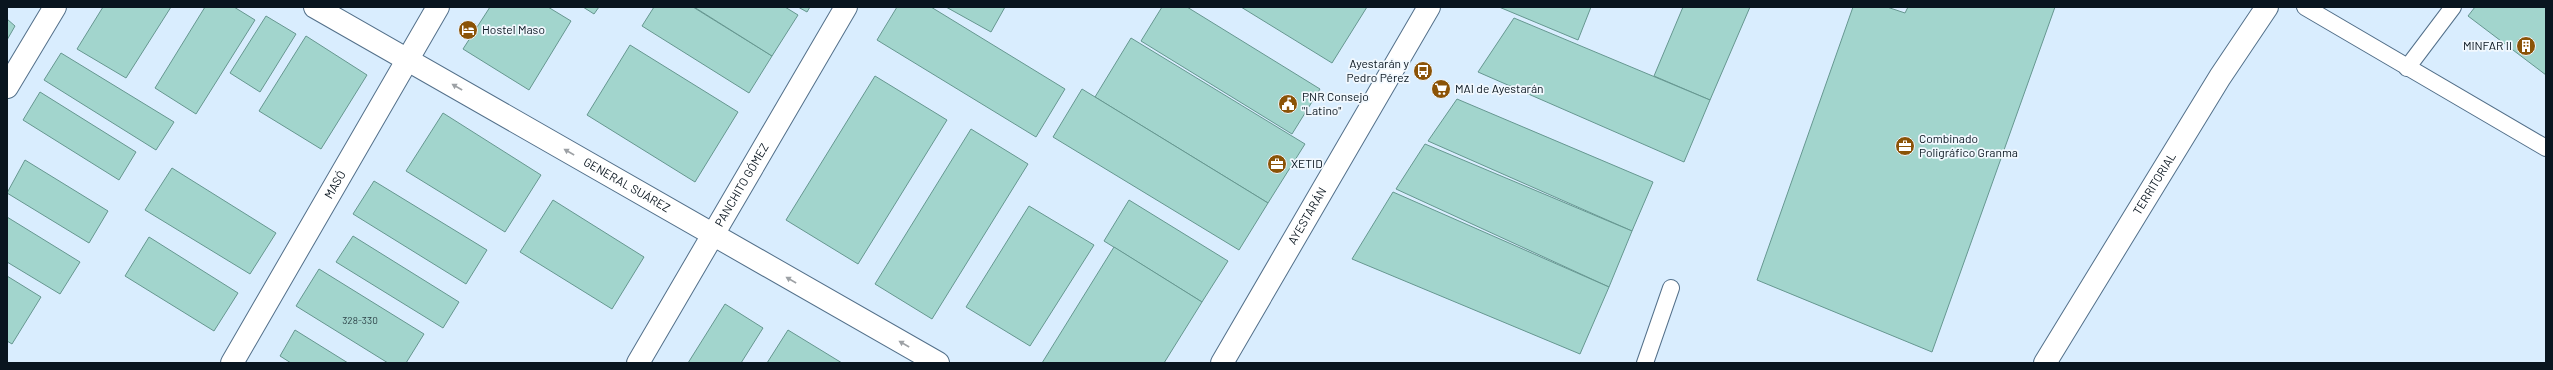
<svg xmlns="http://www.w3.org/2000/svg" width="2553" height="370" viewBox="0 0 2553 370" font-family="Barlow,sans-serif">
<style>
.building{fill:#a2d5cd;stroke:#669790}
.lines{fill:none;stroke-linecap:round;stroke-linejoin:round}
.lane-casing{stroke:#53708a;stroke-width:18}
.street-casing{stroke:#53708a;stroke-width:24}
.secondary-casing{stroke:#53708a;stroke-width:24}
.lane{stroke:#fff;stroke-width:16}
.street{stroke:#fff;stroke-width:22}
.secondary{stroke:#fff;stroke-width:22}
.oneway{fill:#9da1a5}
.labels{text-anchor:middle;stroke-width:3.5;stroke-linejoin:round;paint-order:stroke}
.number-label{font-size:10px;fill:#2f454a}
.poi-label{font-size:12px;fill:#09151f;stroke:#f1f8fe;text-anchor:start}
.street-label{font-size:12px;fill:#09151f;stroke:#f1f8fe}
</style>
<rect width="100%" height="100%" fill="#d9edfe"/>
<g class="building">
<path d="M 103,7 L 171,7 L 126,78 L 77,49 Z"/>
<path d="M 205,7 L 234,7 L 255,20 L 196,114 L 155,88 Z"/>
<path d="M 490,7 L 548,7 L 571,21 L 529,90 L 463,49 Z"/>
<path d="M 583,7 L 599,7 L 594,14 Z"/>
<path d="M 654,7 L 693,7 L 772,56 L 749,93 L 642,26 Z"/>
<path d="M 694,7 L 785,7 L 798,15 L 772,56 Z"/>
<path d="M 798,7 L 810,7 L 807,12 Z"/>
<path d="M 897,7 L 931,7 L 1065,89 L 1036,137 L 877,40 Z"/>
<path d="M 946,7 L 1005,7 L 991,32 Z"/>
<path d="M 1162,7 L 1187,7 L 1320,89 L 1292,134 L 1141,41 Z"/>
<path d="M 1241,7 L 1367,7 L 1332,63 Z"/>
<path d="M 1499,7 L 1591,7 L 1578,40 Z"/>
<path d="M 1683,7 L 1750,7 L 1710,100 L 1654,76 Z"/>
<path d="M 1853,7 L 1887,7 L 1905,13 L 1908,7 L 2055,7 L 1932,352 L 1757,280 Z"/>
<path d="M 2475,7 L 2546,7 L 2546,75 L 2468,16 Z"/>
<path d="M 266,16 L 296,34 L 260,92 L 230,73 Z"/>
<path d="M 1514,18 L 1710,100 L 1684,162 L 1478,72 Z"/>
<path d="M 7,19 L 15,26 L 7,40 Z"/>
<path d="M 306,36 L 367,75 L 321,149 L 259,111 Z"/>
<path d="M 1131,38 L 1305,144 L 1268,203 L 1095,97 Z"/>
<path d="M 630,45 L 738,112 L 695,182 L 587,115 Z"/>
<path d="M 61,53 L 174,122 L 156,150 L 44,80 Z"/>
<path d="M 875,76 L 947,120 L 858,264 L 786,220 Z"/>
<path d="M 1082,89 L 1268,203 L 1239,250 L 1053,137 Z"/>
<path d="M 40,92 L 136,152 L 119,180 L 23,120 Z"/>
<path d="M 1457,99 L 1653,182 L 1632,231 L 1428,141 Z"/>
<path d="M 443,113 L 541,175 L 505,232 L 406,171 Z"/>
<path d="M 971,129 L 1028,164 L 932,319 L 875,284 Z"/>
<path d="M 1425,144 L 1632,231 L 1609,287 L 1396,189 Z"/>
<path d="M 25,160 L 108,211 L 89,243 L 7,193 Z"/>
<path d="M 172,168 L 276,233 L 250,274 L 145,210 Z"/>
<path d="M 374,181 L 487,250 L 466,284 L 353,214 Z"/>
<path d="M 1393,192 L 1609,287 L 1580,354 L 1352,259 Z"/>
<path d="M 553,200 L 644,257 L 612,309 L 520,252 Z"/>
<path d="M 1129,200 L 1228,261 L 1202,302 L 1104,241 Z"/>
<path d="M 1029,206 L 1094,245 L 1030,346 L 966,307 Z"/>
<path d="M 7,217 L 80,262 L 60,294 L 7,262 Z"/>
<path d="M 353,236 L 459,302 L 443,328 L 336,262 Z"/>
<path d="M 149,237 L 238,293 L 214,331 L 125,276 Z"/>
<path d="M 1114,247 L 1202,302 L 1164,363 L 1042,363 Z"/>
<path d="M 319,269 L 424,334 L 406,363 L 388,363 L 296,306 Z"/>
<path d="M 7,276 L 41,297 L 12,344 L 7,341 Z"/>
<path d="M 725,304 L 763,328 L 741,363 L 688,363 Z"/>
<path d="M 295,330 L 348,363 L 291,363 L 280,356 Z"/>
<path d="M 788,330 L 842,363 L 767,363 Z"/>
</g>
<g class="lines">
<defs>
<g id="lane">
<path d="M 2305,7 L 2546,148"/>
<path d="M 2407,68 L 2453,7"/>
<path d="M 1645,363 L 1671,288"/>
</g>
<g id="street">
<path id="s1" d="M 315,7 L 938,363"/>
<path d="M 7,87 L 55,7"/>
<path id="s2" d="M 232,363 L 438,7"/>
<path id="s3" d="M 638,363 L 846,7"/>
<path id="s4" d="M 2045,363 L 2220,77 L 2267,7"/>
</g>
<g id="secondary">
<path id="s5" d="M 1222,363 L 1429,7"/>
</g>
</defs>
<use href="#lane" class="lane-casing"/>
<use href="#street" class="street-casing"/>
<use href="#secondary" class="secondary-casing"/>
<use href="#lane" class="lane"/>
<use href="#street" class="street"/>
<use href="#secondary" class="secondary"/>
</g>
<defs><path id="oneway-solid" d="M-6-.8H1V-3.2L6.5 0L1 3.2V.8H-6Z"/></defs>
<g class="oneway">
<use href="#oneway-solid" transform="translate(457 87) rotate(-150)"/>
<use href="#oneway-solid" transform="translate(569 152) rotate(-150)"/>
<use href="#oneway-solid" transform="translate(791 280) rotate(-150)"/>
<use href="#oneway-solid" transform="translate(904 344) rotate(-150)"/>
</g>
<defs>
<symbol id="hotel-disc" viewBox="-11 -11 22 22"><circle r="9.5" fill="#8b5307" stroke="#f1f8fe"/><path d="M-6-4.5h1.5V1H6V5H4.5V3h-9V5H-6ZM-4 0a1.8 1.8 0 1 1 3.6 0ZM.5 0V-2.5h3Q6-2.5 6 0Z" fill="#fff"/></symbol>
<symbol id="building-disc" viewBox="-11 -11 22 22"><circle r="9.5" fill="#8b5307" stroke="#f1f8fe"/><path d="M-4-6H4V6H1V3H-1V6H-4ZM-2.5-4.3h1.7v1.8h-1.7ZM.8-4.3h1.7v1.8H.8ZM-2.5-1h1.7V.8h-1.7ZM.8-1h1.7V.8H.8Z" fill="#fff"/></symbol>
<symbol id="bus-disc" viewBox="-11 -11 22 22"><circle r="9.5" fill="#8b5307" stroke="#f1f8fe"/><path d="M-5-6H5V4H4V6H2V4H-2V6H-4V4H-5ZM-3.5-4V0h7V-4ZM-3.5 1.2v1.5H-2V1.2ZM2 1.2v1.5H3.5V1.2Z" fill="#fff"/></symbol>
<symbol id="supermarket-disc" viewBox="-11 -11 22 22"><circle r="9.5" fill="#8b5307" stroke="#f1f8fe"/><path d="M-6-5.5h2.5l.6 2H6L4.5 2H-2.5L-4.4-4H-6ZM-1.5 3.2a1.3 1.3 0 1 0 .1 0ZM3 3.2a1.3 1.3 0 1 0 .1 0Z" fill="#fff"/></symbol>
<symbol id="civic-disc" viewBox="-11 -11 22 22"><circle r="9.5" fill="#8b5307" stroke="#f1f8fe"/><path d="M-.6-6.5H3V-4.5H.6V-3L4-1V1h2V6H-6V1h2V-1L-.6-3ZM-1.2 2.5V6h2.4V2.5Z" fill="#fff"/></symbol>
<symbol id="office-disc" viewBox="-11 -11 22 22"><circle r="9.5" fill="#8b5307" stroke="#f1f8fe"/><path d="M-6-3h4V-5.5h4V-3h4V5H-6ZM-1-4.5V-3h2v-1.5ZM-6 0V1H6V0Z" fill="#fff"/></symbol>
</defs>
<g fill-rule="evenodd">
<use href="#hotel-disc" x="457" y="19" width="22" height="22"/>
<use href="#building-disc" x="2515" y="35" width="22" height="22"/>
<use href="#bus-disc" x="1412" y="60" width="22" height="22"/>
<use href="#supermarket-disc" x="1430" y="78" width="22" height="22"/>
<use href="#civic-disc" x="1277" y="93" width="22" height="22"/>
<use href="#office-disc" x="1894" y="135" width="22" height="22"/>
<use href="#office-disc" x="1266" y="153" width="22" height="22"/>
</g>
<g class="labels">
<g class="number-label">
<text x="360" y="324">328-330</text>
</g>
<g class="poi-label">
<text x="482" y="34">Hostel Maso</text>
<text x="2512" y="50" text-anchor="end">MINFAR II</text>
<text x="1409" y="68" text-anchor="end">Ayestarán y<tspan x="1409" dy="14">Pedro Pérez</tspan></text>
<text x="1455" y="93">MAI de Ayestarán</text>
<text x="1302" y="101">PNR Consejo<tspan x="1302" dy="14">"Latino"</tspan></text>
<text x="1919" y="143">Combinado<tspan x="1919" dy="14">Poligráfico Granma</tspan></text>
<text x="1291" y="168">XETID</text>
</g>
<g class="street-label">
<text dy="4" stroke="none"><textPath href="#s4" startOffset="210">TERRITORIAL</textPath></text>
<text dy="4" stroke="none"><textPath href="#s2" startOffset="206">MASÓ</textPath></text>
<text dy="4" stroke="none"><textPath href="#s1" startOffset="359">GENERAL SUÁREZ</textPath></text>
<text dy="4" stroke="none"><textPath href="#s3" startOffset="206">PANCHITO GÓMEZ</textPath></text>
<text dy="4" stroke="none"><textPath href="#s5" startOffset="170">AYESTARÁN</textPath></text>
</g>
</g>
<rect width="2553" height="370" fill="none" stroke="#09151f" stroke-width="16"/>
</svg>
